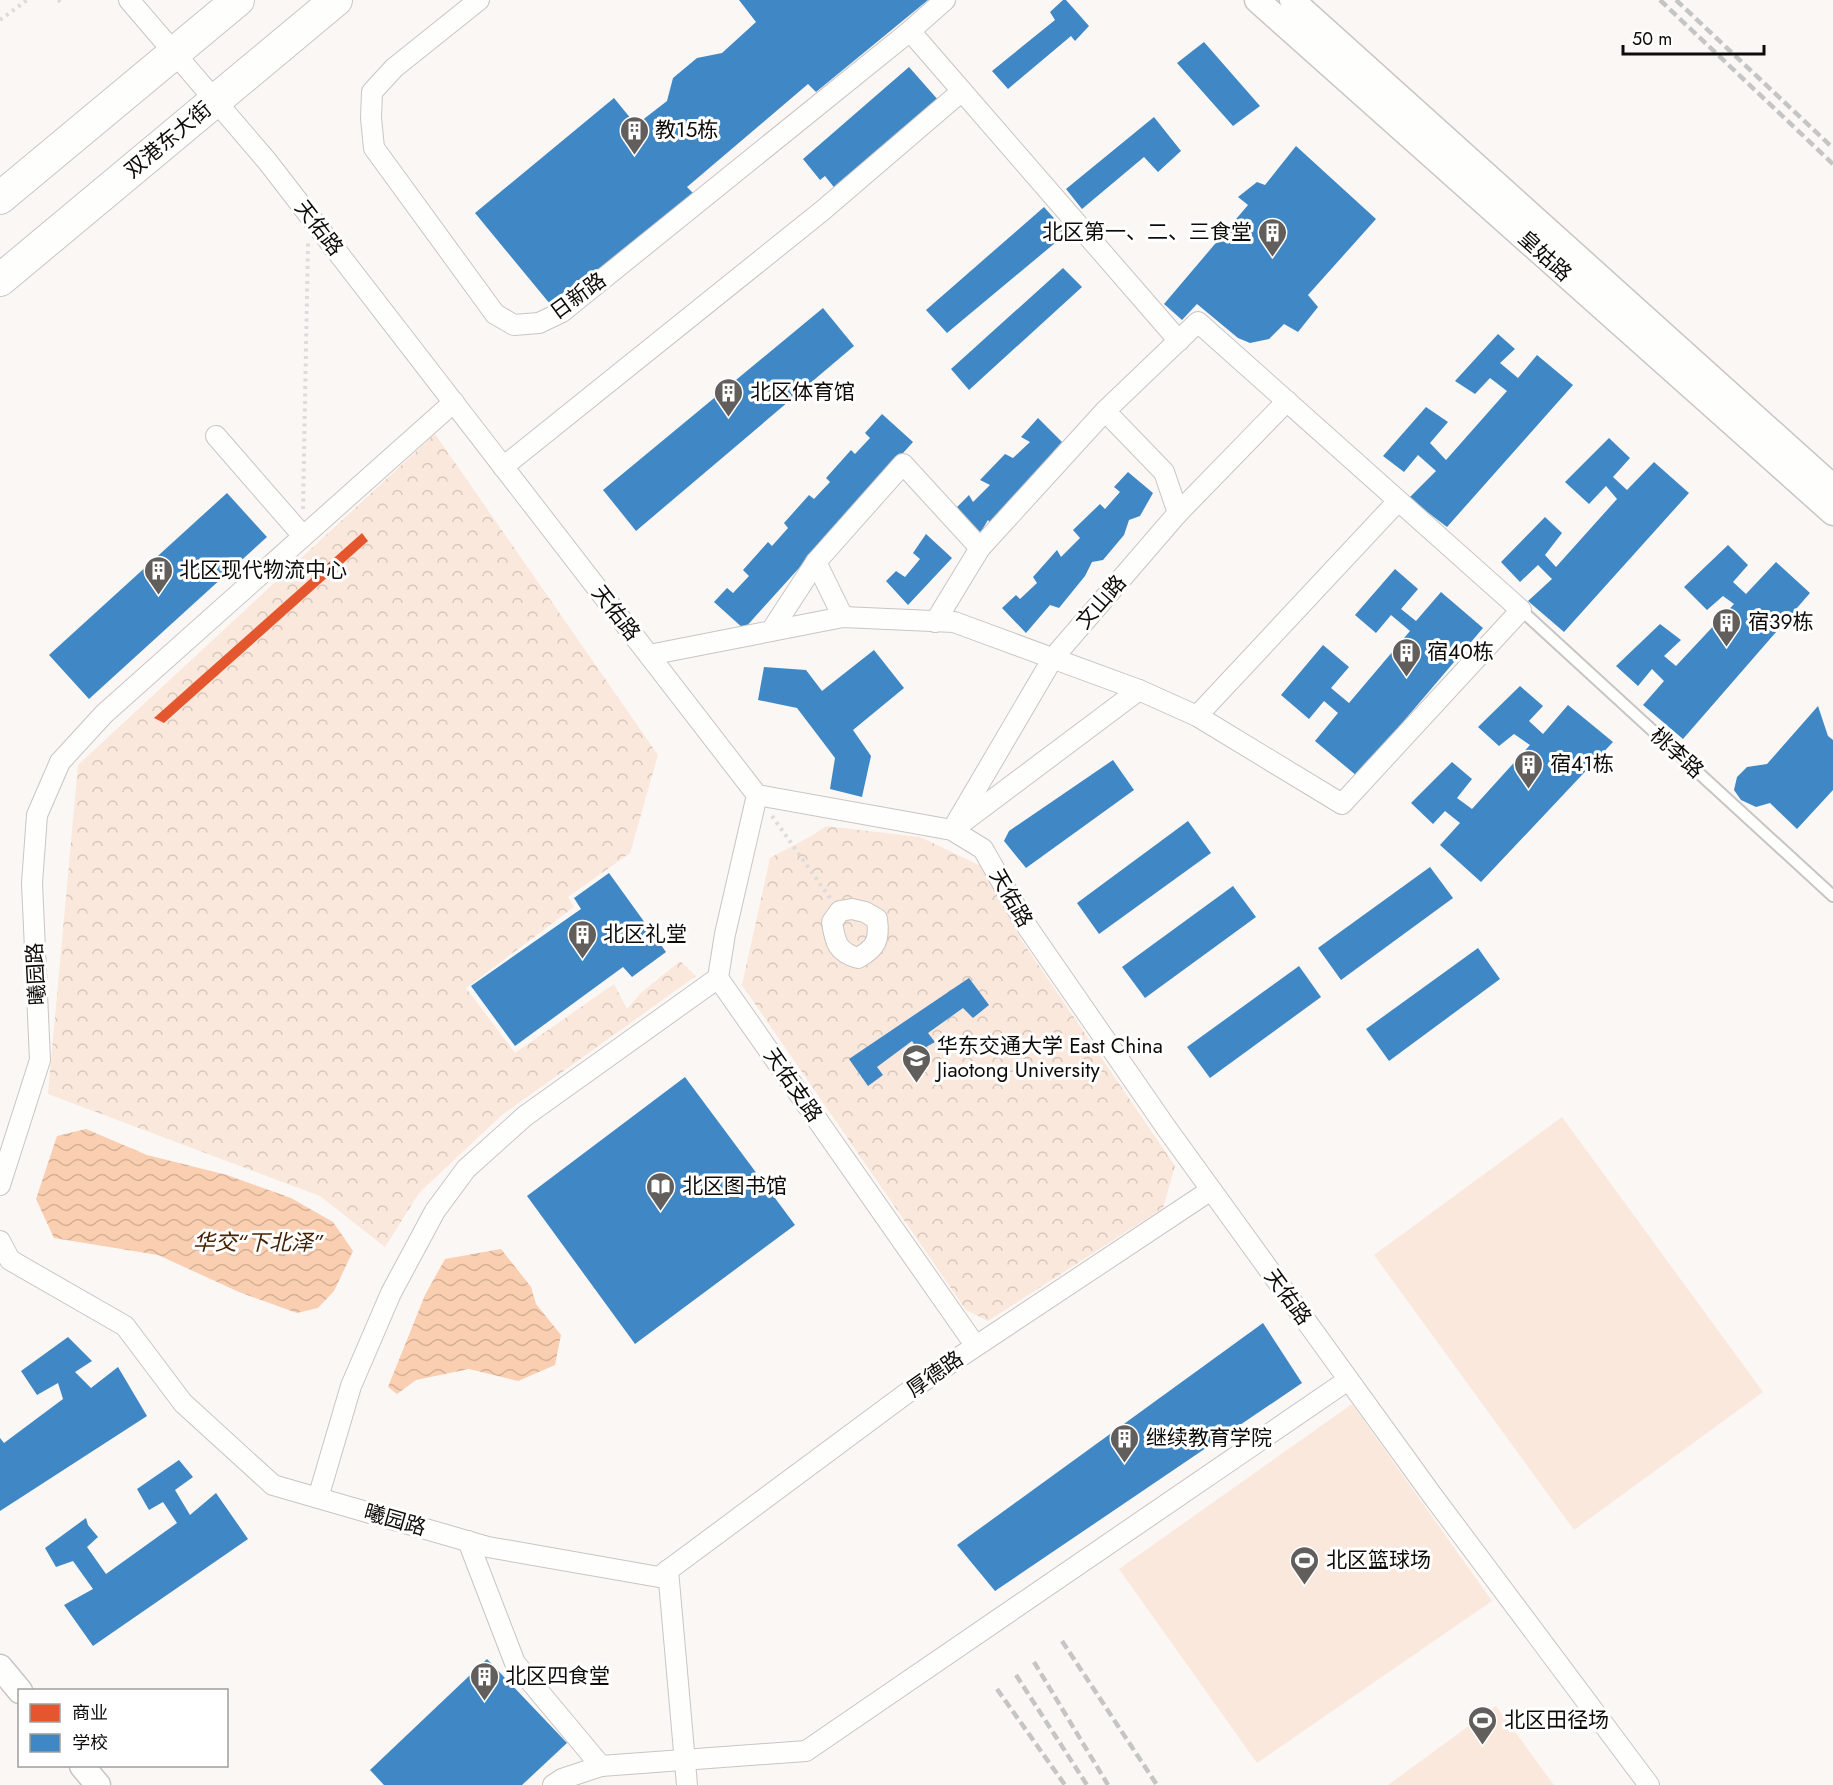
<svg xmlns="http://www.w3.org/2000/svg" width="1833" height="1785" viewBox="0 0 1833 1785" font-family="Jost,'Noto Sans SC',sans-serif">
<style>
.grass{fill:#fbe8dc}
.forest{fill:url(#forest-crowns)}
.water{fill:url(#water-waves)}
.shops{fill:#e4572e}
.schools{fill:#3f88c5}
.lines{fill:none;stroke-linecap:round;stroke-linejoin:round}
.service-casing{stroke:#c8c5c3;stroke-width:14}
.minor-casing{stroke:#c8c5c3;stroke-width:22}
.tertiary-casing{stroke:#c8c5c3;stroke-width:27}
.primary-casing{stroke:#c8c5c3;stroke-width:34}
.path{stroke:#dddcda;stroke-width:4;stroke-dasharray:3 4.5;stroke-linecap:butt}
.service{stroke:#fefefd;stroke-width:10}
.minor{stroke:#fefefd;stroke-width:20}
.tertiary{stroke:#fefefd;stroke-width:24}
.primary{stroke:#fefefd;stroke-width:32}
.rail{stroke:#c5c5c4;stroke-width:4.5;stroke-dasharray:9 4.5;stroke-linecap:butt}
.labels{text-anchor:middle;stroke-width:6;stroke-linejoin:round;paint-order:stroke}
.poi-label{font-size:21px;fill:#0e0c0a;stroke:#fff;text-anchor:start}
.street-label{font-size:21px;fill:#0e0c0a;stroke:#fff}
.water-label{font-size:22px;font-style:italic;fill:#472101;stroke:#fff}
</style>
<defs>
<pattern id="forest-crowns" width="20" height="18" patternUnits="userSpaceOnUse" patternTransform="scale(1.5)"><rect width="20" height="18" fill="#fbe8dc"/><path d="M2 6a3 3 0 1 1 6 0M12 15a3 3 0 1 1 6 0" fill="none" stroke="#d6c6bb"/></pattern>
<pattern id="water-waves" width="16" height="10" patternUnits="userSpaceOnUse" patternTransform="scale(1.5)"><rect width="16" height="10" fill="#faceb0"/><path d="M0 5q4-4 8 0t8 0" fill="none" stroke="#d5b096"/></pattern>
</defs>
<rect width="100%" height="100%" fill="#fbf7f4"/>
<g class="grass">
<path d="M 1562,1117 L 1763,1392 L 1574,1530 L 1374,1255 Z"/>
<path d="M 1352,1404 L 1492,1601 L 1257,1763 L 1119,1569 Z"/>
<path d="M 1496,1706 L 1554,1785 L 1388,1785 Z"/>
</g>
<g class="forest">
<path d="M 435,434 L 658,755 L 630,853 L 568,897 L 574,907 L 466,988 L 515,1053 L 614,984 L 627,1009 L 641,993 L 680,961 L 696,976 L 502,1115 L 419,1193 L 385,1247 L 320,1196 L 48,1094 L 78,765 Z"/>
<path d="M 826,826 L 920,837 L 981,866 L 1022,941 L 1175,1166 L 1163,1208 L 988,1321 L 966,1310 L 742,985 L 770,858 L 813,835 Z"/>
</g>
<g class="water">
<path d="M 86,1129 L 147,1155 L 227,1175 L 291,1198 L 333,1222 L 353,1251 L 334,1291 L 318,1308 L 297,1313 L 239,1292 L 158,1255 L 54,1238 L 36,1199 L 57,1136 Z"/>
<path d="M 501,1249 L 531,1287 L 536,1304 L 561,1335 L 555,1365 L 518,1381 L 469,1369 L 416,1380 L 397,1394 L 388,1387 L 425,1295 L 445,1259 Z"/>
</g>
<path class="shops" d="M 362,533 L 368,541 L 164,723 L 154,718 Z"/>
<g class="schools">
<path d="M 739,0 L 928,0 L 816,92 L 808,84 L 687,187 L 694,194 L 555,310 L 475,213 L 614,98 L 636,125 L 667,101 L 673,78 L 697,58 L 722,53 L 756,22 Z"/>
<path d="M 1063,0 L 1066,0 L 1089,26 L 1075,41 L 1071,36 L 1008,89 L 992,71 L 1055,20 L 1050,12 Z"/>
<path d="M 1204,42 L 1260,106 L 1233,126 L 1177,63 Z"/>
<path d="M 909,67 L 939,101 L 837,191 L 825,176 L 820,180 L 803,159 Z"/>
<path d="M 1154,117 L 1181,151 L 1158,172 L 1144,157 L 1082,209 L 1066,189 Z"/>
<path d="M 1296,146 L 1376,219 L 1308,295 L 1318,307 L 1298,332 L 1284,324 L 1269,339 L 1250,343 L 1238,338 L 1197,304 L 1182,320 L 1164,304 L 1248,205 L 1238,197 L 1257,182 L 1265,185 Z"/>
<path d="M 1044,207 L 1067,233 L 947,333 L 926,310 Z"/>
<path d="M 1063,268 L 1082,287 L 969,390 L 951,369 Z"/>
<path d="M 823,308 L 854,346 L 636,531 L 603,490 Z"/>
<path d="M 1498,334 L 1515,349 L 1500,363 L 1518,378 L 1537,355 L 1573,385 L 1447,527 L 1409,498 L 1436,471 L 1418,455 L 1404,472 L 1383,456 L 1426,407 L 1448,422 L 1430,443 L 1446,460 L 1507,391 L 1490,378 L 1475,394 L 1455,381 Z"/>
<path d="M 882,414 L 913,442 L 744,629 L 714,602 L 727,588 L 733,593 L 749,576 L 743,570 L 768,542 L 772,546 L 788,528 L 784,523 L 809,495 L 814,499 L 830,482 L 826,478 L 851,450 L 855,454 L 870,438 L 865,433 Z"/>
<path d="M 1038,418 L 1062,442 L 1053,452 L 1057,459 L 993,526 L 988,520 L 979,535 L 954,510 L 969,495 L 973,502 L 990,485 L 980,480 L 1005,454 L 1013,458 L 1030,442 L 1021,437 Z"/>
<path d="M 1609,438 L 1630,458 L 1613,477 L 1627,490 L 1654,462 L 1689,493 L 1564,632 L 1528,601 L 1552,579 L 1538,565 L 1520,582 L 1501,562 L 1545,517 L 1562,533 L 1545,555 L 1556,567 L 1617,499 L 1606,486 L 1589,504 L 1565,482 Z"/>
<path d="M 1128,472 L 1153,493 L 1140,516 L 1129,520 L 1124,535 L 1103,560 L 1092,562 L 1085,576 L 1059,608 L 1050,605 L 1026,633 L 1002,608 L 1016,595 L 1020,599 L 1037,583 L 1033,577 L 1057,550 L 1061,557 L 1080,538 L 1073,530 L 1100,504 L 1105,509 L 1120,492 L 1114,487 Z"/>
<path d="M 227,493 L 267,537 L 89,699 L 49,655 Z"/>
<path d="M 926,534 L 952,558 L 908,605 L 886,581 L 896,571 L 905,577 L 920,559 L 913,553 Z"/>
<path d="M 1728,545 L 1748,565 L 1733,582 L 1746,594 L 1776,562 L 1810,593 L 1683,739 L 1643,705 L 1664,681 L 1652,669 L 1638,686 L 1616,666 L 1660,624 L 1681,640 L 1664,656 L 1676,666 L 1734,604 L 1723,596 L 1707,610 L 1684,587 Z"/>
<path d="M 1395,569 L 1418,589 L 1401,609 L 1416,621 L 1441,592 L 1483,628 L 1357,776 L 1315,741 L 1338,713 L 1324,701 L 1309,719 L 1281,695 L 1323,645 L 1349,667 L 1331,688 L 1349,703 L 1410,631 L 1391,615 L 1376,633 L 1355,615 Z"/>
<path d="M 874,650 L 904,688 L 853,730 L 871,756 L 862,797 L 830,789 L 835,758 L 797,708 L 758,700 L 764,667 L 806,670 L 822,691 Z"/>
<path d="M 1520,686 L 1543,706 L 1529,721 L 1543,734 L 1568,705 L 1613,742 L 1481,882 L 1440,845 L 1460,823 L 1445,811 L 1433,824 L 1411,803 L 1452,762 L 1472,779 L 1457,798 L 1472,809 L 1530,745 L 1514,734 L 1499,746 L 1478,727 Z"/>
<path d="M 1818,706 L 1828,736 L 1833,740 L 1833,790 L 1797,829 L 1770,803 L 1756,807 L 1741,800 L 1734,790 L 1737,777 L 1747,767 L 1767,764 Z"/>
<path d="M 1113,760 L 1134,790 L 1026,868 L 1004,841 L 1009,831 Z"/>
<path d="M 1188,821 L 1211,853 L 1099,934 L 1077,903 Z"/>
<path d="M 1430,867 L 1453,898 L 1341,980 L 1318,948 Z"/>
<path d="M 609,873 L 666,952 L 632,977 L 623,967 L 515,1046 L 471,986 L 581,909 L 574,898 Z"/>
<path d="M 1233,886 L 1256,917 L 1145,998 L 1122,967 Z"/>
<path d="M 1478,948 L 1500,979 L 1389,1061 L 1366,1029 Z"/>
<path d="M 1299,966 L 1321,997 L 1210,1078 L 1187,1047 Z"/>
<path d="M 969,978 L 989,1005 L 973,1018 L 963,1008 L 928,1033 L 935,1042 L 919,1051 L 912,1041 L 877,1067 L 883,1075 L 868,1086 L 849,1059 Z"/>
<path d="M 685,1077 L 795,1225 L 635,1344 L 527,1196 Z"/>
<path d="M 1263,1323 L 1302,1383 L 995,1591 L 957,1545 Z"/>
<path d="M 68,1337 L 92,1361 L 75,1372 L 91,1388 L 118,1367 L 147,1416 L 0,1511 L 0,1438 L 4,1443 L 63,1399 L 58,1383 L 37,1395 L 21,1371 Z"/>
<path d="M 179,1460 L 193,1477 L 175,1490 L 190,1515 L 216,1493 L 248,1539 L 93,1646 L 64,1605 L 93,1589 L 73,1561 L 56,1567 L 45,1548 L 86,1518 L 88,1525 L 98,1537 L 87,1547 L 106,1574 L 177,1523 L 163,1502 L 149,1510 L 137,1489 Z"/>
<path d="M 487,1659 L 567,1743 L 522,1785 L 384,1785 L 370,1770 Z"/>
</g>
<g class="lines">
<defs>
<path id="service" d="M 1521,610 L 1833,896"/>
<g id="minor">
<path d="M 129,0 L 267,161 L 757,795 L 952,830 L 983,849 L 1028,928 L 1165,1126 L 1432,1495 L 1649,1785"/>
<path d="M 479,0 L 394,68 L 372,92 L 371,118 L 374,148 L 495,314 L 514,325 L 539,323 L 562,312 L 910,31 L 945,0"/>
<path d="M 962,91 L 1179,341"/>
<path d="M 216,436 L 303,536"/>
<path d="M 503,467 L 822,211 L 962,91 L 910,31"/>
<path d="M 816,562 L 843,617"/>
<path d="M 935,622 L 980,548"/>
<path d="M 771,631 L 816,562 L 903,464 L 980,548 L 1105,411"/>
<path d="M 649,655 L 843,617 L 954,622 L 1139,690 L 1197,716 L 1342,804 L 1521,610 L 1198,322 L 1105,411 L 1164,472 L 1178,513"/>
<path d="M 1197,716 L 1398,501"/>
<path d="M 757,795 L 725,934 L 718,978 L 975,1345"/>
<path d="M 959,825 L 1139,690"/>
<path d="M 952,830 L 1053,658 L 1178,513 L 1287,401"/>
<path d="M 852,909 L 865,912 L 877,919 C 880,940 876,948 858,958 C 837,952 835,942 832,922 L 840,911 Z"/>
<path d="M 0,1185 L 40,1060 L 32,883 L 37,815 L 60,762 L 104,714 L 454,402"/>
<path d="M 0,1241 L 10,1260 L 125,1326 L 183,1403 L 273,1485 L 488,1547 L 659,1577 L 919,1384 L 1211,1190"/>
<path d="M 318,1498 L 351,1386 L 391,1293 L 435,1211 L 466,1169 L 525,1116 L 718,978"/>
<path d="M 468,1541 L 515,1663 L 601,1766 L 806,1751 L 1348,1380"/>
<path d="M 668,1570 L 687,1785"/>
<path d="M 553,1785 L 562,1779 L 601,1766"/>
</g>
<g id="tertiary">
<path d="M 1257,0 L 1833,513"/>
<path d="M 1292,0 L 1833,487"/>
<path d="M 0,1667 L 20,1691"/>
<path d="M 82,1766 L 98,1785"/>
</g>
<g id="primary">
<path d="M 0,198 L 238,0"/>
<path d="M 0,280 L 336,0"/>
</g>
</defs>
<use href="#service" class="service-casing"/>
<use href="#minor" class="minor-casing"/>
<use href="#tertiary" class="tertiary-casing"/>
<use href="#primary" class="primary-casing"/>
<g class="path">
<path d="M 58,0 L 61,2 L 63,0"/>
<path d="M 0,20 L 27,0"/>
<path d="M 303,509 L 308,243"/>
<path d="M 772,816 L 830,898"/>
</g>
<use href="#service" class="service"/>
<use href="#minor" class="minor"/>
<use href="#tertiary" class="tertiary"/>
<use href="#primary" class="primary"/>
<g class="rail">
<path d="M 1660,0 L 1833,164"/>
<path d="M 1676,0 L 1833,148"/>
<path d="M 1062,1641 L 1157,1785"/>
<path d="M 1034,1662 L 1108,1785"/>
<path d="M 1016,1675 L 1087,1785"/>
<path d="M 997,1689 L 1065,1785"/>
</g>
</g>
<defs>
<symbol id="building-pin" viewBox="-11 -11 22 30"><path d="M0 17L-7.5 6A9.5 9.5 0 1 1 7.5 6Z" fill="#615e5c" stroke="#fff"/><path d="M-4-6H4V6H1V3H-1V6H-4ZM-2.5-4.3h1.7v1.8h-1.7ZM.8-4.3h1.7v1.8H.8ZM-2.5-1h1.7V.8h-1.7ZM.8-1h1.7V.8H.8Z" fill="#fff"/></symbol>
<symbol id="university-pin" viewBox="-11 -11 22 30"><path d="M0 17L-7.5 6A9.5 9.5 0 1 1 7.5 6Z" fill="#615e5c" stroke="#fff"/><path d="M0-5L7-2L0 1L-7-2ZM-4 1L0 2.5L4 1V4Q0 6-4 4Z" fill="#fff"/></symbol>
<symbol id="library-pin" viewBox="-11 -11 22 30"><path d="M0 17L-7.5 6A9.5 9.5 0 1 1 7.5 6Z" fill="#615e5c" stroke="#fff"/><path d="M-6-4Q-3-5.5-.7-3.5V5Q-3 3-6 4ZM6-4Q3-5.5 .7-3.5V5Q3 3 6 4Z" fill="#fff"/></symbol>
<symbol id="stadium-pin" viewBox="-11 -11 22 30"><path d="M0 17L-7.5 6A9.5 9.5 0 1 1 7.5 6Z" fill="#615e5c" stroke="#fff"/><path d="M0-5a6.5 5 0 1 0 0 10a6.5 5 0 1 0 0-10ZM-3.5-1.8h7v3.6h-7Z" fill="#fff"/></symbol>
</defs>
<g fill-rule="evenodd">
<use href="#building-pin" x="618" y="114" width="33" height="45"/>
<use href="#building-pin" x="1256" y="216" width="33" height="45"/>
<use href="#building-pin" x="712" y="376" width="33" height="45"/>
<use href="#building-pin" x="142" y="554" width="33" height="45"/>
<use href="#building-pin" x="1710" y="606" width="33" height="45"/>
<use href="#building-pin" x="1390" y="636" width="33" height="45"/>
<use href="#building-pin" x="1512" y="748" width="33" height="45"/>
<use href="#building-pin" x="566" y="918" width="33" height="45"/>
<use href="#university-pin" x="900" y="1042" width="33" height="45"/>
<use href="#library-pin" x="644" y="1170" width="33" height="45"/>
<use href="#building-pin" x="1108" y="1422" width="33" height="45"/>
<use href="#stadium-pin" x="1288" y="1544" width="33" height="45"/>
<use href="#building-pin" x="468" y="1660" width="33" height="45"/>
<use href="#stadium-pin" x="1466" y="1704" width="33" height="45"/>
</g>
<g class="labels">
<g class="poi-label">
<text x="655" y="137">教15栋</text>
<text x="1252" y="239" text-anchor="end">北区第一、二、三食堂</text>
<text x="750" y="399">北区体育馆</text>
<text x="179" y="577">北区现代物流中心</text>
<text x="1748" y="629">宿39栋</text>
<text x="1427" y="659">宿40栋</text>
<text x="1550" y="771">宿41栋</text>
<text x="603" y="941">北区礼堂</text>
<text x="937" y="1053">华东交通大学 East China<tspan x="937" dy="24">Jiaotong University</tspan></text>
<text x="682" y="1193">北区图书馆</text>
<text x="1146" y="1445">继续教育学院</text>
<text x="1326" y="1567">北区篮球场</text>
<text x="505" y="1683">北区四食堂</text>
<text x="1504" y="1727">北区田径场</text>
</g>
<g class="street-label">
<text transform="translate(168 140) rotate(-40)" y="7">双港东大街</text>
<text transform="translate(319 228) rotate(52)" y="7">天佑路</text>
<text transform="translate(1545 256) rotate(42)" y="7">皇姑路</text>
<text transform="translate(578 296) rotate(-36)" y="7">日新路</text>
<text transform="translate(1101 602) rotate(-49)" y="7">文山路</text>
<text transform="translate(616 613) rotate(52)" y="7">天佑路</text>
<text transform="translate(1677 753) rotate(42)" y="7">桃李路</text>
<text transform="translate(1011 898) rotate(60)" y="7">天佑路</text>
<text transform="translate(36 974) rotate(-93)" y="7">曦园路</text>
<text transform="translate(793 1085) rotate(55)" y="7">天佑支路</text>
<text transform="translate(1288 1297) rotate(54)" y="7">天佑路</text>
<text transform="translate(935 1374) rotate(-35)" y="7">厚德路</text>
<text transform="translate(395 1520) rotate(16)" y="7">曦园路</text>
</g>
<g class="water-label">
<text x="258" y="1250">华交“下北泽”</text>
</g>
</g>
<rect x="18" y="1689" width="210" height="78" fill="#ffffff" stroke="#9f9e9d" stroke-width="1.5"/>
<rect x="30" y="1704" width="30" height="18" fill="#e4572e" stroke="#9f9e9d" stroke-width="1.5"/>
<text x="72" y="1719" font-size="18" fill="#0e0c0a">商业</text>
<rect x="30" y="1734" width="30" height="18" fill="#3f88c5" stroke="#9f9e9d" stroke-width="1.5"/>
<text x="72" y="1749" font-size="18" fill="#0e0c0a">学校</text>
<path d="M1623 45v9h141v-9" fill="none" stroke="#0e0c0a" stroke-width="3"/>
<text x="1632" y="45" font-size="18" fill="#0e0c0a" stroke="#ffffff" stroke-width="4.5" paint-order="stroke">50 m</text>
</svg>
